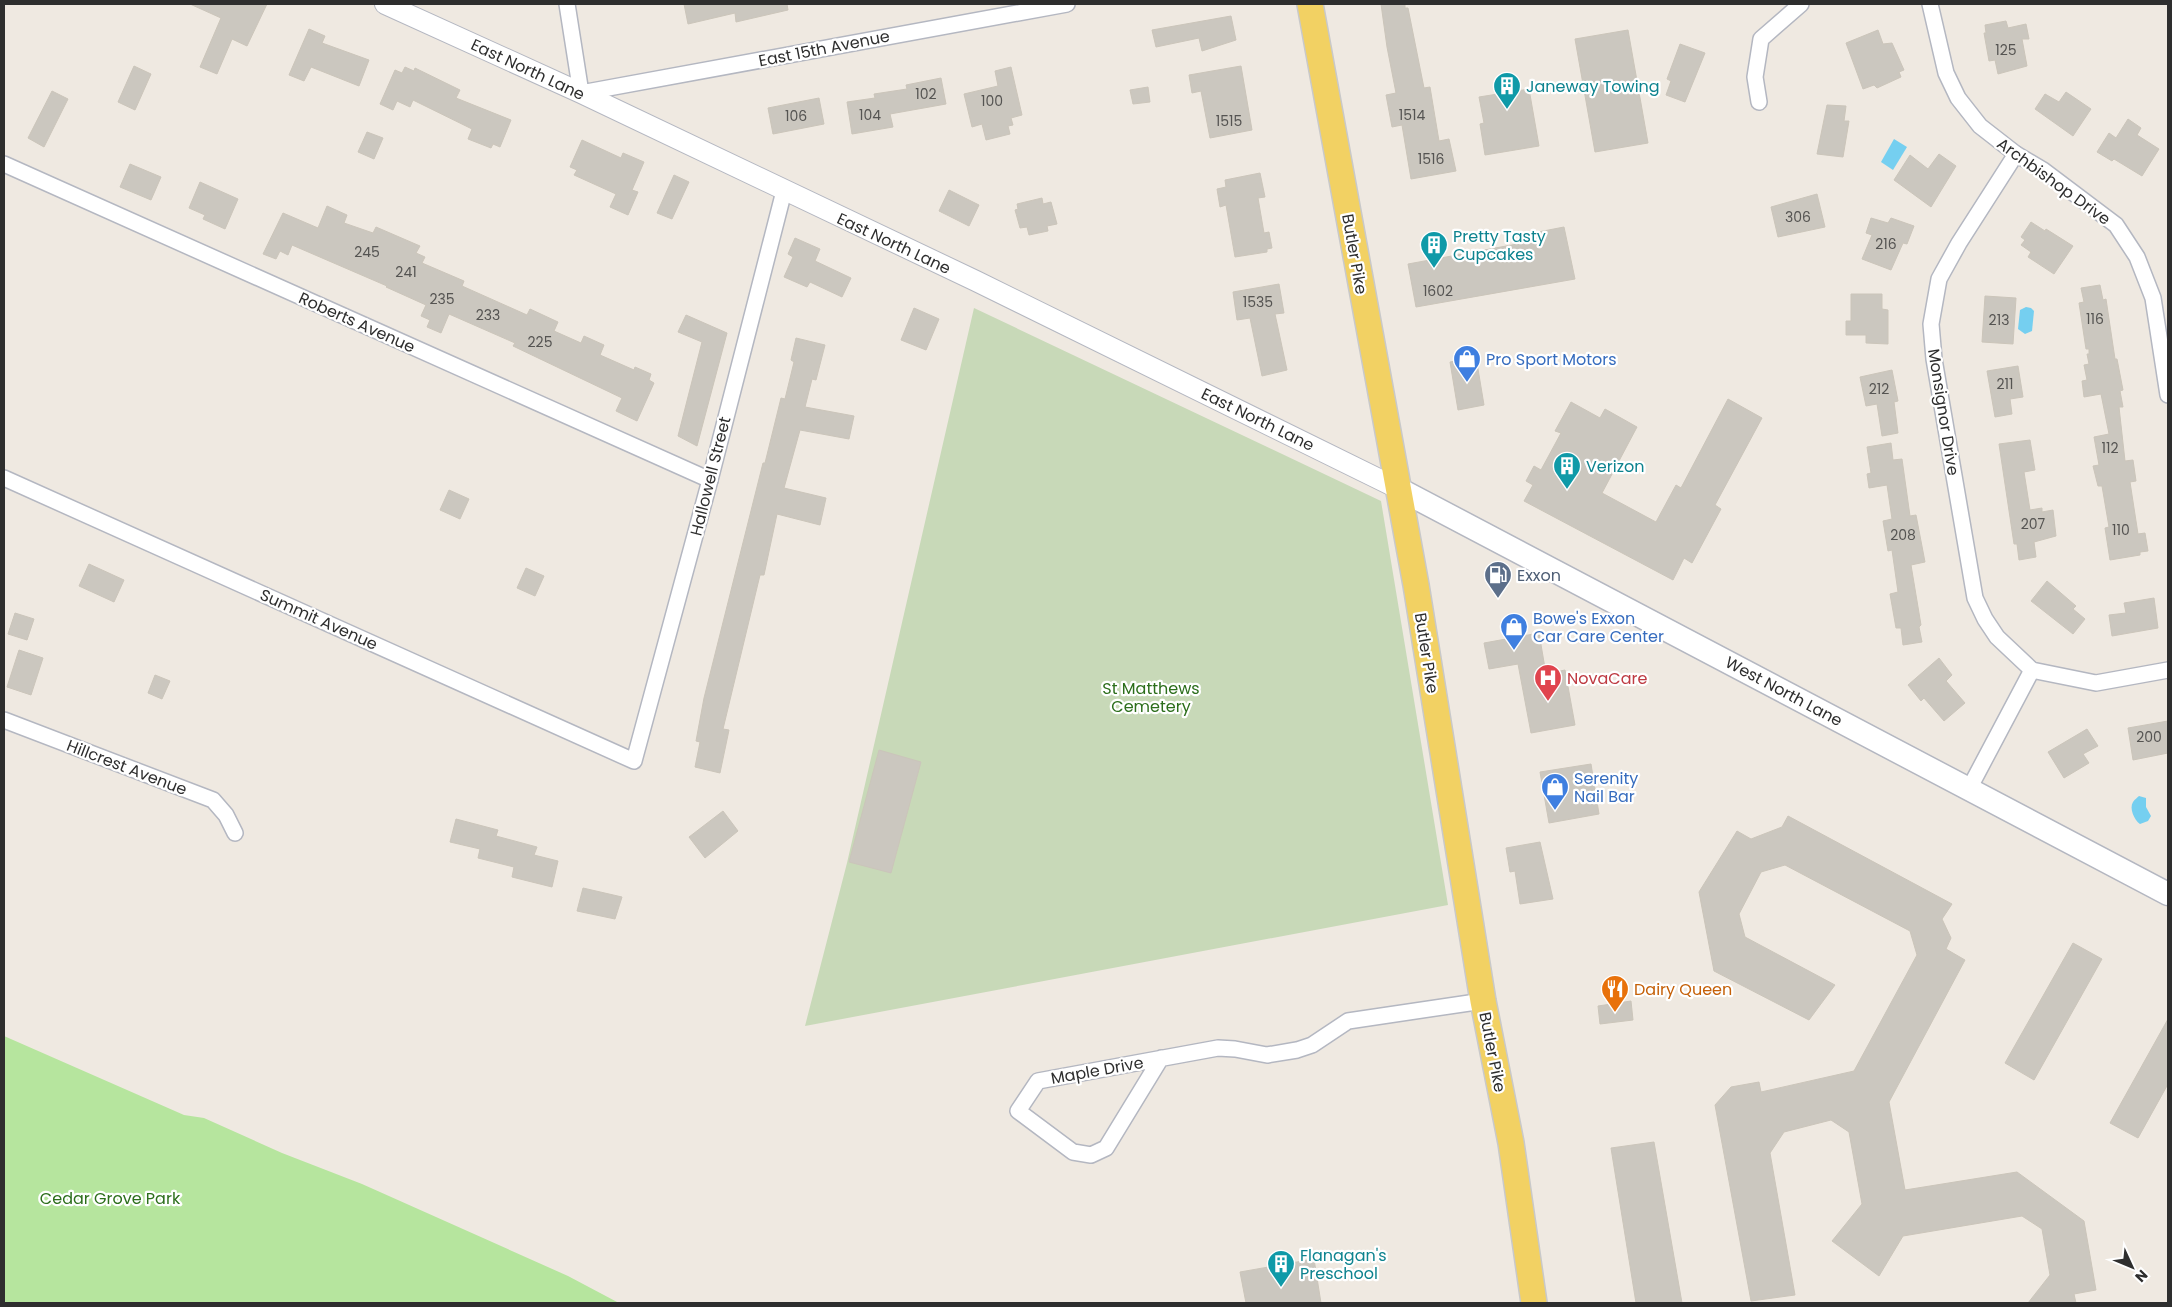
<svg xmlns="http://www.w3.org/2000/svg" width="2172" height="1307" viewBox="0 0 2172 1307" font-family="Poppins,sans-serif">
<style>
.green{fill:#b6e59e}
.cemetery{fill:#c8d9b8}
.water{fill:#75cff0}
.building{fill:#cbc7bf;stroke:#cbc5ba}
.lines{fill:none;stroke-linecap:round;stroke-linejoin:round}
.minor-casing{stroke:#b4b7c1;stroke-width:18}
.tertiary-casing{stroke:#b4b7c1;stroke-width:22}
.secondary-casing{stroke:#b4b7c1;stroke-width:25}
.primary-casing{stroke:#c9c9c9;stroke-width:28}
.minor{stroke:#fff;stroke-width:15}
.tertiary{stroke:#fff;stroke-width:20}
.secondary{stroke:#fff;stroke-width:22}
.primary{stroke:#f2d163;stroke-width:25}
.labels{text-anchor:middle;stroke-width:4.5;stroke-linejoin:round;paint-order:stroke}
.number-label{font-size:14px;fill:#555452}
.street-label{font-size:16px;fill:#2e2e2e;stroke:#fff}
.culture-label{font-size:16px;fill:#0d838f;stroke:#fff;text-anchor:start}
.shop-label{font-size:16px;fill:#366cbe;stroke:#fff;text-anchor:start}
.service-label{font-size:16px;fill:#4e5e75;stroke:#fff;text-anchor:start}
.health-label{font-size:16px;fill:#be3a42;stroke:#fff;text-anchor:start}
.park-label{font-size:16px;fill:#2c6e1b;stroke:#fff}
.food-label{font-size:16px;fill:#c56008;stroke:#fff;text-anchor:start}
</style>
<rect width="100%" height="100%" fill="#efe9e1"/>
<path class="green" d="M 4,1036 L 184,1115 L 204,1118 L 282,1153 L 362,1184 L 568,1276 L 619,1303 L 4,1303 Z"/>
<path class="cemetery" d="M 974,308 L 1381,501 L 1448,905 L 805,1026 L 847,863 Z"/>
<g class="water">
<path d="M 1894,139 L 1907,147 L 1893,170 L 1881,162 Z"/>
<path d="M 2026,307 L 2031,308 L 2034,311 L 2032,331 L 2025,334 L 2018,329 L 2020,310 Z"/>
<path d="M 2139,796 L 2146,798 L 2146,807 L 2151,816 L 2148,821 L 2140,824 C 2134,820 2129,808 2133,802 C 2135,799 2137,798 2139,796 Z"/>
</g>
<g class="building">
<path d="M 190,4 L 267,4 L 247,46 L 232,39 L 217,74 L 200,67 L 221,18 Z"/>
<path d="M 684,4 L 787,4 L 788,10 L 736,22 L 735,13 L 688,24 Z"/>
<path d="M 1381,4 L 1405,4 L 1405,8 L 1408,8 L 1424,88 L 1430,87 L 1439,141 L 1449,139 L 1456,171 L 1411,179 L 1402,125 L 1392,127 L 1386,95 L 1396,93 L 1387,47 Z"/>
<path d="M 1231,16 L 1236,40 L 1202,51 L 1199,38 L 1156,47 L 1152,30 Z"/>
<path d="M 2006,21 L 2008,28 L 2026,24 L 2029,39 L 2022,39 L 2027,66 L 1998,74 L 1995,60 L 1989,61 L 1984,33 L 1986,33 L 1985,25 Z"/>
<path d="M 309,29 L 325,36 L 322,43 L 369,60 L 359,86 L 311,67 L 304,81 L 289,75 Z"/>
<path d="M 1628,30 L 1648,143 L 1595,152 L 1575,39 Z"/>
<path d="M 1878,30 L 1883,44 L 1892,43 L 1904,70 L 1899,72 L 1901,77 L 1877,88 L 1874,85 L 1863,89 L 1846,43 Z"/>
<path d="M 1680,44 L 1705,53 L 1685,102 L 1666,95 L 1671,81 L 1667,79 Z"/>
<path d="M 134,66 L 151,74 L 135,110 L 118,102 Z"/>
<path d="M 1241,66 L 1252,130 L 1210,138 L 1201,91 L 1192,93 L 1189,75 Z"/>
<path d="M 405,67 L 414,71 L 415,68 L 460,90 L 456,98 L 511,120 L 500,147 L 493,144 L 491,148 L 468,139 L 472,129 L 413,100 L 410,107 L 397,101 L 393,110 L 380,104 L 395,70 L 402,73 Z"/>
<path d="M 1011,67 L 1022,115 L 1011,118 L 1013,125 L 1008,126 L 1010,134 L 986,140 L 982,124 L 972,127 L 964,94 L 998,86 L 995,71 Z"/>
<path d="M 941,78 L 946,104 L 890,114 L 893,127 L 852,134 L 847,102 L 875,98 L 874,94 L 907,89 L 906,85 Z"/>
<path d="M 1148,87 L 1150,102 L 1133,104 L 1130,90 Z"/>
<path d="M 1529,89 L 1539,146 L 1485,155 L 1480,124 L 1484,123 L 1479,97 Z"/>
<path d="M 52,91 L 68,99 L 44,147 L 28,138 Z"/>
<path d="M 2066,92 L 2091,109 L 2073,136 L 2035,109 L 2045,94 L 2059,102 Z"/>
<path d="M 819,98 L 824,124 L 773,134 L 768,108 Z"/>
<path d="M 1827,105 L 1846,106 L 1844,121 L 1849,121 L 1843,157 L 1817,154 Z"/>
<path d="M 2128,119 L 2141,128 L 2137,135 L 2159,149 L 2142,176 L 2114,159 L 2112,161 L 2097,152 L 2109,133 L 2116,138 Z"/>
<path d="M 367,132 L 383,138 L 374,159 L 358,152 Z"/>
<path d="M 582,140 L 621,158 L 623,153 L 644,162 L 632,190 L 638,192 L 628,215 L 610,207 L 616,194 L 574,175 L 577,170 L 570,167 Z"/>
<path d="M 1939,154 L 1956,166 L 1931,207 L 1894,180 L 1910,155 L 1928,169 Z"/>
<path d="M 130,164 L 161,177 L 151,200 L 120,187 Z"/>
<path d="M 1260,173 L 1265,197 L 1258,198 L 1264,233 L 1269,232 L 1272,248 L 1267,249 L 1267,252 L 1235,257 L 1226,205 L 1220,207 L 1217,189 L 1226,187 L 1225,180 Z"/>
<path d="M 674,175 L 689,182 L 672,219 L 657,213 Z"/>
<path d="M 200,182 L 238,199 L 225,229 L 203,219 L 205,215 L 189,208 Z"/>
<path d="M 949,190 L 979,205 L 969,226 L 939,211 Z"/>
<path d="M 1817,194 L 1825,227 L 1778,237 L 1771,207 Z"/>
<path d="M 1042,198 L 1043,204 L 1051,202 L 1057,224 L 1047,226 L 1048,231 L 1029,235 L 1027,227 L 1020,228 L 1015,210 L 1018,209 L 1017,204 Z"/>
<path d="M 327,206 L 347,215 L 344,223 L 373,233 L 376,227 L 420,246 L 416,253 L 425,257 L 422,263 L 464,281 L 462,286 L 527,315 L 530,309 L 558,322 L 554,331 L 581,343 L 584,336 L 604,345 L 600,355 L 634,370 L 635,367 L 651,374 L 649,380 L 654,383 L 637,421 L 616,411 L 622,398 L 513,346 L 515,343 L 449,314 L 441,333 L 427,327 L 430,320 L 421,316 L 426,305 L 386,287 L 387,286 L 292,245 L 288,255 L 280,251 L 276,259 L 263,254 L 283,213 L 318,228 Z"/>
<path d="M 1871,218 L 1888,223 L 1891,218 L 1914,226 L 1907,244 L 1903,243 L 1891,270 L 1862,259 L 1872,235 L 1866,233 Z"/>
<path d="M 2031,222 L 2045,231 L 2046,229 L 2073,246 L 2054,274 L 2028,257 L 2031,252 L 2021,245 L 2025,240 L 2021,237 Z"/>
<path d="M 1564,227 L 1575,279 L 1416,307 L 1408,264 L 1528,242 L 1528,234 Z"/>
<path d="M 795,238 L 820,249 L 815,261 L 851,278 L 842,297 L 810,282 L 807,287 L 784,277 L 793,257 L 788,254 Z"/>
<path d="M 1279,284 L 1284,313 L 1275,314 L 1287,370 L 1262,376 L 1250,318 L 1237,320 L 1233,292 Z"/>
<path d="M 2100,285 L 2103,300 L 2106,299 L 2115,359 L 2117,359 L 2123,390 L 2120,391 L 2123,407 L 2119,407 L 2125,461 L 2133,460 L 2136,481 L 2130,482 L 2138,534 L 2145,533 L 2148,551 L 2140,552 L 2140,555 L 2110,560 L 2105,528 L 2109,527 L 2102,486 L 2098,486 L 2093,466 L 2099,465 L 2094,437 L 2109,434 L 2101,394 L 2084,397 L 2082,381 L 2087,380 L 2084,365 L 2089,364 L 2087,354 L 2089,354 L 2089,349 L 2086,349 L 2079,303 L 2084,302 L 2081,288 Z"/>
<path d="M 1851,294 L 1882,294 L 1882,309 L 1888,310 L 1888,344 L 1866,343 L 1866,335 L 1846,335 L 1846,321 L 1851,321 Z"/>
<path d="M 1985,296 L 2016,298 L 2013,344 L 1982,342 Z"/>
<path d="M 914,308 L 939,319 L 926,350 L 901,340 Z"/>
<path d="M 686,315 L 727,333 L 697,446 L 678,436 L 702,342 L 678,332 Z"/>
<path d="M 796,338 L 825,345 L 816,380 L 812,379 L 805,407 L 854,416 L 849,439 L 800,430 L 784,488 L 826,498 L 820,525 L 777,514 L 764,575 L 760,575 L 723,729 L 729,730 L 720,773 L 695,767 L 700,742 L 696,741 L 704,698 L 763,463 L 765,463 L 781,398 L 785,399 L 794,362 L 791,360 Z"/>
<path d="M 1476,357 L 1484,405 L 1458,410 L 1450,362 Z"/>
<path d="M 2018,366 L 2023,397 L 2010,399 L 2012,414 L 1995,417 L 1987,371 Z"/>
<path d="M 1892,370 L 1898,401 L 1894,402 L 1898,433 L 1882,436 L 1877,404 L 1866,406 L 1860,377 Z"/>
<path d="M 1728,399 L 1762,418 L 1715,505 L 1721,509 L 1692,563 L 1684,558 L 1673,580 L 1524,501 L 1533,485 L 1526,481 L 1534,466 L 1541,470 L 1561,433 L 1555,431 L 1571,402 L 1600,418 L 1605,409 L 1637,427 L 1602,493 L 1656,522 L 1676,485 L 1681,488 Z"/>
<path d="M 2030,440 L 2035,470 L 2024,472 L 2030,510 L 2042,508 L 2042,512 L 2053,510 L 2056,536 L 2034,542 L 2036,557 L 2019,560 L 2017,544 L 2014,544 L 1999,444 Z"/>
<path d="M 1891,443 L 1893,460 L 1902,459 L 1910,516 L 1916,515 L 1925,562 L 1911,565 L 1921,625 L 1919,627 L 1922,642 L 1903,645 L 1901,628 L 1896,628 L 1890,594 L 1898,592 L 1892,550 L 1888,551 L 1883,521 L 1892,519 L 1887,485 L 1869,488 L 1867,474 L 1871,473 L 1867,447 Z"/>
<path d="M 449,490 L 469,499 L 460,519 L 440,510 Z"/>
<path d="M 89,564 L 124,580 L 114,602 L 79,586 Z"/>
<path d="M 526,568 L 544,576 L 535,596 L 517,588 Z"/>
<path d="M 2047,581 L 2076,606 L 2073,609 L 2085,619 L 2073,634 L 2031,601 Z"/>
<path d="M 2154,598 L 2158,628 L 2112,636 L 2109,615 L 2126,613 L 2124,603 Z"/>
<path d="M 15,613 L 34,619 L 27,640 L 8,634 Z"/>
<path d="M 1539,633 L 1546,674 L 1565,670 L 1575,725 L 1531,733 L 1518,664 L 1489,669 L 1484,643 Z"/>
<path d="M 19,650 L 43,658 L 31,695 L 7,687 Z"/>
<path d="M 1939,658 L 1952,675 L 1946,681 L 1965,703 L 1944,721 L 1924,698 L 1921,701 L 1908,685 Z"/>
<path d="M 155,675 L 170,681 L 162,699 L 148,693 Z"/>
<path d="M 2168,721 L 2168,753 L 2133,760 L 2128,728 Z"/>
<path d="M 2087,729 L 2098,746 L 2083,754 L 2089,763 L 2064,778 L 2048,752 Z"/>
<path d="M 879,750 L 921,762 L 891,873 L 849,862 Z"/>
<path d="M 1591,764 L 1599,814 L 1549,823 L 1540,772 Z"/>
<path d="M 723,811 L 738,831 L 705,858 L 689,837 Z"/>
<path d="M 1788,816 L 1952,904 L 1942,919 L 1951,938 L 1946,949 L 1965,960 L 1889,1102 L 1905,1190 L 2017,1172 L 2084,1221 L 2096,1290 L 2074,1294 L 2076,1303 L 2028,1303 L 2050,1275 L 2042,1229 L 2022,1216 L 1903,1236 L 1879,1276 L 1832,1241 L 1862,1204 L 1849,1132 L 1831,1120 L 1784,1132 L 1770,1153 L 1795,1295 L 1751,1301 L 1715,1105 L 1731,1087 L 1759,1082 L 1761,1092 L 1854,1071 L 1917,955 L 1910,931 L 1785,865 L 1761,872 L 1739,914 L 1745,937 L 1835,985 L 1809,1020 L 1714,971 L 1699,892 L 1737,831 L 1751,839 L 1782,827 Z"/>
<path d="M 456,819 L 498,830 L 496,836 L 537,847 L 534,855 L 558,861 L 552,887 L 512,877 L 514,867 L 478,858 L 480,849 L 450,842 Z"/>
<path d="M 1540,842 L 1553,899 L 1520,904 L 1515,871 L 1510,872 L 1506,848 Z"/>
<path d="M 583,888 L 622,897 L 615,919 L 577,911 Z"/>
<path d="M 2073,943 L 2102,959 L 2034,1080 L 2005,1063 Z"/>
<path d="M 1631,1001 L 1633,1020 L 1600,1024 L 1598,1006 Z"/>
<path d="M 2168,1019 L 2168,1084 L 2138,1138 L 2110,1123 Z"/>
<path d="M 1654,1142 L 1682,1303 L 1636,1303 L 1611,1148 Z"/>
<path d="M 1314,1259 L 1321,1303 L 1246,1303 L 1240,1272 Z"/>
</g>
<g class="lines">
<defs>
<g id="minor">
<path d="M 567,4 L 581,93 L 1067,4"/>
<path d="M 1930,4 L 1946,73 L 1958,98 L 1980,126 L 2016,154 L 2043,170 L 2116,225 L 2137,257 L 2153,298 L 2168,395"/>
<path d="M 1759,102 L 1755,77 L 1761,39 L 1801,4"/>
<path d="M 2016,154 L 1959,243 L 1939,279 L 1931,324 L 1934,359 L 1975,598 L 1985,619 L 1997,637 L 2032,670 L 2096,683 L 2168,670"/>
<path d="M 4,164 L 710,480"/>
<path d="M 4,478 L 634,761 L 710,480 L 784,191"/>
<path d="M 4,720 L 213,800 L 226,815 L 235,833"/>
<path d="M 1969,789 L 2032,670"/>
<path d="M 1161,1058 L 1106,1148 L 1091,1155 L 1073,1152 L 1018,1111 L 1038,1081 L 1218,1048 L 1235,1049 L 1267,1055 L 1297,1050 L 1312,1045 L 1348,1021 L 1483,1001"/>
</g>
<path id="tertiary" d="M 385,4 L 581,93 L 976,281 L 1399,489"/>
<path id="secondary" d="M 1399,489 L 2168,894"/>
<path id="primary" d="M 1310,4 L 1416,585 L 1483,1001 L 1511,1143 L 1534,1303"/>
</defs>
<use href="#minor" class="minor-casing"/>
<use href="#tertiary" class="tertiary-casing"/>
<use href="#secondary" class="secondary-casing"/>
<use href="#primary" class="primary-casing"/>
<use href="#minor" class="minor"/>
<use href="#tertiary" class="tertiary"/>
<use href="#secondary" class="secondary"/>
<use href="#primary" class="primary"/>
</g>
<defs>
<symbol id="building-pin" viewBox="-11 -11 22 30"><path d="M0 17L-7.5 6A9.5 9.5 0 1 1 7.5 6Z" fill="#0f9aa8" stroke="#fff"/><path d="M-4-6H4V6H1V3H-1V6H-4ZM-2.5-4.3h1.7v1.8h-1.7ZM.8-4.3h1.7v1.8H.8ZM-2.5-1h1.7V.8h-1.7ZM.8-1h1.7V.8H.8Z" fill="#fff"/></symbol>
<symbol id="shop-pin" viewBox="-11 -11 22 30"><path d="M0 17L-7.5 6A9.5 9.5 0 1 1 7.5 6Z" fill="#3f7fe0" stroke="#fff"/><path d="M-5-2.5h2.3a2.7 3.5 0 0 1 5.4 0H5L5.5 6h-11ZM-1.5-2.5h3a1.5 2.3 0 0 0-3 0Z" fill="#fff"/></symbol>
<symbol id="fuel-pin" viewBox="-11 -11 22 30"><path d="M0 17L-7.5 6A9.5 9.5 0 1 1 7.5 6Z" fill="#5c6f8a" stroke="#fff"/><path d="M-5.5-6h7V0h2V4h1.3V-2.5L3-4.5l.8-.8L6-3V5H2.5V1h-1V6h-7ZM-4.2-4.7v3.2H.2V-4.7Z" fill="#fff"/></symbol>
<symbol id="hospital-pin" viewBox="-11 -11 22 30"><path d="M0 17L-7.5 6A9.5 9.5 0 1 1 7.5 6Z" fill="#e0444e" stroke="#fff"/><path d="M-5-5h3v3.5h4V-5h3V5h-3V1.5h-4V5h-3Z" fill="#fff"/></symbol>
<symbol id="restaurant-pin" viewBox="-11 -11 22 30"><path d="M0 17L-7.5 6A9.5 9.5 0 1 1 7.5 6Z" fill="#e8710a" stroke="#fff"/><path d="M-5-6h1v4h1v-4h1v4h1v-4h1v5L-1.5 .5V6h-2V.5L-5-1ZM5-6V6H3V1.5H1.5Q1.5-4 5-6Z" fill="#fff"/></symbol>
</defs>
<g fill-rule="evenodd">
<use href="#building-pin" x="1491" y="70" width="32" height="43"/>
<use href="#building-pin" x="1418" y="229" width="32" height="43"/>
<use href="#shop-pin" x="1451" y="343" width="32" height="43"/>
<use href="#building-pin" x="1551" y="450" width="32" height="43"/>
<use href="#fuel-pin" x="1482" y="559" width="32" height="43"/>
<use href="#shop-pin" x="1498" y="611" width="32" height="43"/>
<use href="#hospital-pin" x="1532" y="662" width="32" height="43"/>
<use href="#shop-pin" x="1539" y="771" width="32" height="43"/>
<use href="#restaurant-pin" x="1599" y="973" width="32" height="43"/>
<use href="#building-pin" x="1265" y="1248" width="32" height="43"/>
</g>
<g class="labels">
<g class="number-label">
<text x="2006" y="55">125</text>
<text x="926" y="99">102</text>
<text x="992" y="106">100</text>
<text x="870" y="120">104</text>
<text x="1412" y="120">1514</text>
<text x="796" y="121">106</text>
<text x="1229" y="126">1515</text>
<text x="1431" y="164">1516</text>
<text x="1798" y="222">306</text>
<text x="1886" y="249">216</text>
<text x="367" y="257">245</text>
<text x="406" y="277">241</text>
<text x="1438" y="296">1602</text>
<text x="442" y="304">235</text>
<text x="1258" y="307">1535</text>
<text x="488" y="320">233</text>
<text x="2095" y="324">116</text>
<text x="1999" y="325">213</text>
<text x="540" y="347">225</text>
<text x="2005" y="389">211</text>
<text x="1879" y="394">212</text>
<text x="2110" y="453">112</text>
<text x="2033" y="529">207</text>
<text x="2121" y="535">110</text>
<text x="1903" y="540">208</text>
<text x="2149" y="742">200</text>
</g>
<g class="street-label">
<text transform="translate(824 48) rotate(-11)" y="6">East 15th Avenue</text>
<text transform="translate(528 69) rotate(25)" y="6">East North Lane</text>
<text transform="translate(2054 181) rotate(36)" y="6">Archbishop Drive</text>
<text transform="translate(894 243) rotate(25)" y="6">East North Lane</text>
<text transform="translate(1355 254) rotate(80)" y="6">Butler Pike</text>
<text transform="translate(357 322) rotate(24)" y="6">Roberts Avenue</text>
<text transform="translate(1944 412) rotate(81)" y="6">Monsignor Drive</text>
<text transform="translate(1258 419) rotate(26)" y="6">East North Lane</text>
<text transform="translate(710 476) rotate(-76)" y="6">Hallowell Street</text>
<text transform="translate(319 619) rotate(24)" y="6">Summit Avenue</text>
<text transform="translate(1427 653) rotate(81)" y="6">Butler Pike</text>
<text transform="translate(1784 691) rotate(28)" y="6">West North Lane</text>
<text transform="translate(127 767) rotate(21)" y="6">Hillcrest Avenue</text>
<text transform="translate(1493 1052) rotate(79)" y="6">Butler Pike</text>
<text transform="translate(1097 1070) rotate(-10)" y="6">Maple Drive</text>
</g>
<g class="culture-label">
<text x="1526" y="92">Janeway Towing</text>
<text x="1453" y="242">Pretty Tasty<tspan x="1453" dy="18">Cupcakes</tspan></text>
<text x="1586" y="472">Verizon</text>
<text x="1300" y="1261">Flanagan's<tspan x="1300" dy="18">Preschool</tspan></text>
</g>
<g class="shop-label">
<text x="1486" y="365">Pro Sport Motors</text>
<text x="1533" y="624">Bowe's Exxon<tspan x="1533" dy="18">Car Care Center</tspan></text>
<text x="1574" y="784">Serenity<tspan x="1574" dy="18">Nail Bar</tspan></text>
</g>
<g class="service-label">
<text x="1517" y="581">Exxon</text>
</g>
<g class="health-label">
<text x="1567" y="684">NovaCare</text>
</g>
<g class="park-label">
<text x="1151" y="694">St Matthews<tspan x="1151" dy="18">Cemetery</tspan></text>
<text x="110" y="1204">Cedar Grove Park</text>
</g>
<g class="food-label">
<text x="1634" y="995">Dairy Queen</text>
</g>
</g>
<rect width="2172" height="1307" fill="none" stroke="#2e2e2e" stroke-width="10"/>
<g transform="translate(2132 1267) rotate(134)" stroke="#ffffff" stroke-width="4" paint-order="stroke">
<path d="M0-4L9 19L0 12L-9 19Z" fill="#2e2e2e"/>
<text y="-8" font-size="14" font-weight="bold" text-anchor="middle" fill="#2e2e2e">N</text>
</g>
</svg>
